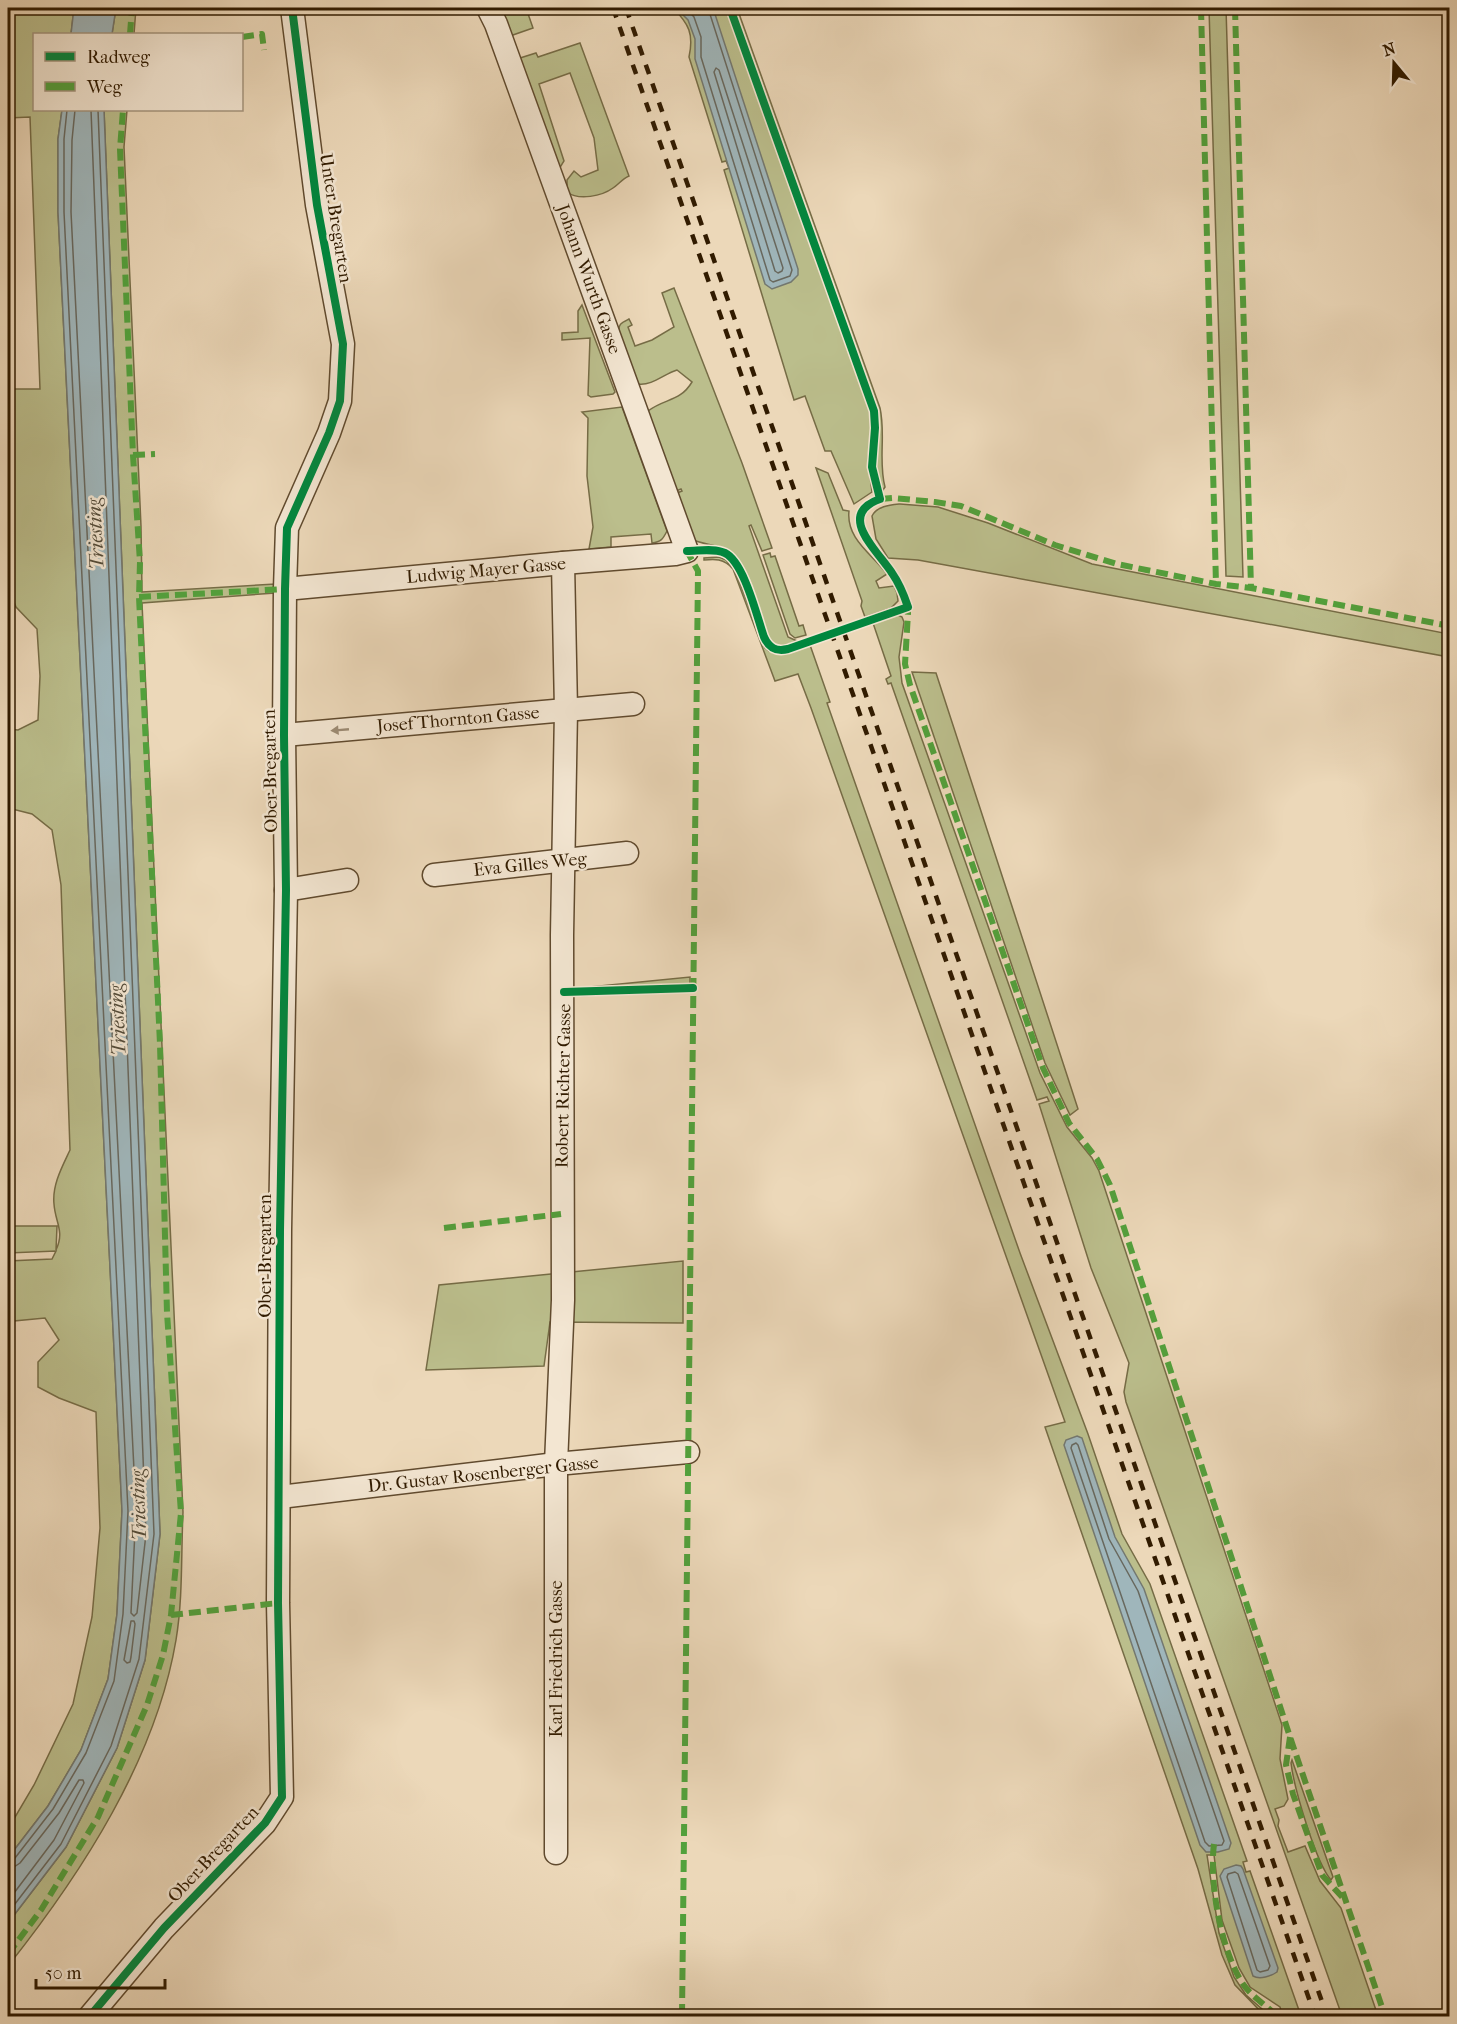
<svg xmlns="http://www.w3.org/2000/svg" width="1457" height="2024" viewBox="0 0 1457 2024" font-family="'IM FELL French Canon',serif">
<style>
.green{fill:#bbbe8c;stroke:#766c46;stroke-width:1.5}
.water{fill:#9fb6bb;stroke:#737870;stroke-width:1.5}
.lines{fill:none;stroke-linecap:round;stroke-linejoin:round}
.shore{stroke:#68685e;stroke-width:1.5}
.minor-casing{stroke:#604a2e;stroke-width:25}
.minor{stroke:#f3e6d2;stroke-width:22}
.rail{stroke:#311b00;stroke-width:4.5;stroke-dasharray:10 10;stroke-linecap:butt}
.quiet{stroke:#52a13c;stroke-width:6;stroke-dasharray:12 6;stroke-linecap:butt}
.cycleway-casing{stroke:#f3e6d2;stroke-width:11}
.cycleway{stroke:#00873e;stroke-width:8}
.oneway{fill:#9c8b74}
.labels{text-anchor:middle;stroke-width:5;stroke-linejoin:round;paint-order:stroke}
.street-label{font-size:18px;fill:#311b00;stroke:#f3e6d2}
.water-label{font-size:20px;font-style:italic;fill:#524a38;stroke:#f3e6d2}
</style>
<rect width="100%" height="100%" fill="#ecd8b9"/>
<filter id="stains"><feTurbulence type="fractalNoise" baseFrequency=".00333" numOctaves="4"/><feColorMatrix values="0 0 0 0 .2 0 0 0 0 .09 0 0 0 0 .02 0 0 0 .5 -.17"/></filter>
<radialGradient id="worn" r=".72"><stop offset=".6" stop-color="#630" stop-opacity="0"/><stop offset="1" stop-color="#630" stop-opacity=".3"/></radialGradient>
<g class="green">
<path d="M 8,8 L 74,8 L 71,34 L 34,34 L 34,110 L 62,110 L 58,139 L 58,212 L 122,1511 L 117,1614 L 108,1679 L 81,1750 L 48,1806 L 8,1858 L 8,1829 L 34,1785 L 73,1704 L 92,1617 L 100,1528 L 96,1412 L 59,1398 L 38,1387 L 38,1362 L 59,1340 L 45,1318 L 14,1321 L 8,1333 L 8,1261 L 52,1259 L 56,1251 L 8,1253 L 8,1226 L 57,1226 L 56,1250 C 65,1231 55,1222 54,1204 C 52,1185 62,1167 70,1150 L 61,885 L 52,830 L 32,814 L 8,808 L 8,729 L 18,730 L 38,720 L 40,676 L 37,629 L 16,607 L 8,587 L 8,389 L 40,389 L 30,117 L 8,118 Z"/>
<path d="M 116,8 L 136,8 L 134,34 L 112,34 Z"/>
<path d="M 496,8 L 526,8 L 533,28 L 510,36 Z"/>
<path d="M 673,8 L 726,8 L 870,410 L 872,427 L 868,460 L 872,492 L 854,504 L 831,451 L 825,451 L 805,396 L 794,400 L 724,170 L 729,168 L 726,161 L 722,162 L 689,57 C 694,34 689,24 673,8 Z"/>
<path d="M 734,8 L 737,8 L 880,408 C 886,435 878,461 885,487 L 883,490 C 867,465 884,431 875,404 Z"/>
<path d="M 1209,8 L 1226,8 L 1243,577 L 1226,576 Z"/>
<path d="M 580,43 L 629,176 C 622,179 619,184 613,188 C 602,196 579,201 567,192 L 567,180 L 574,171 L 581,177 L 598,170 L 594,138 L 570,73 L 539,84 L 564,161 L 559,169 L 520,58 L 536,53 L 538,57 Z"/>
<path d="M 104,110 L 127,110 L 124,147 L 141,526 L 142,592 L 275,584 L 275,593 L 142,603 L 183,1512 C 181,1554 183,1598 176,1640 C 156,1759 82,1873 8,1966 L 8,1923 L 66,1847 L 117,1748 L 145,1660 L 160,1534 Z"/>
<path d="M 674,288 L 742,463 L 772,548 L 762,551 L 751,525 L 749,526 L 788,637 L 797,641 C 791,643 782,648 775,645 C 760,637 752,574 735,557 C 723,544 708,546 693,540 L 677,493 L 682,491 L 681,489 L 676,491 L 648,411 C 665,398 680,402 692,382 L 677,370 C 664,374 652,386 638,384 L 619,333 C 618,324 621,323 629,319 L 632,325 L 628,327 L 635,346 L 652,340 L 674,327 L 662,293 Z"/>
<path d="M 582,305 L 615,392 L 613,394 L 591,397 L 588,395 L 590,338 L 562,340 L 562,333 L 578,332 L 578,311 Z"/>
<path d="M 622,407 L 667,531 C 663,539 661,542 652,543 L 651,534 L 611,537 L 611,547 L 589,549 L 593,527 L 587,476 L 588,418 L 582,412 Z"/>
<path d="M 816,468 L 828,473 L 843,510 L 849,511 C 846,539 872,554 887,574 L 876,581 L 879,588 L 894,586 L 897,593 L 898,601 L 891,608 L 865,617 L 861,606 L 862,601 Z"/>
<path d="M 900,504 L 938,507 L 988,523 L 1092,564 L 1449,634 L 1449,657 L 918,560 L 888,558 L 876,539 L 872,516 C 877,506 890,505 900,504 Z"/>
<path d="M 770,553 L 771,557 L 775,556 L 799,626 L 803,625 L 806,635 L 795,638 L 790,634 L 763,555 Z"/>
<path d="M 719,557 L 726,560 L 735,570 L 765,648 C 778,660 795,650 810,645 L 830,702 L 827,703 L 1020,1253 L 1088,1434 L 1122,1534 L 1150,1584 L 1247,1861 L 1243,1862 L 1246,1872 L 1250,1871 L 1301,2016 L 1283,2016 L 1280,2007 L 1250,1987 L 1239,1968 L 1222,1920 L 1214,1855 L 1207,1855 L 1219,1933 L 1234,1977 L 1246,1995 L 1270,2016 L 1265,2016 L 1235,1985 L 1222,1955 L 1198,1869 L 1045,1427 L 1065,1422 L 811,708 L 798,674 L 775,681 L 733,569 C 724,558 714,559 704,560 L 704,558 Z"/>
<path d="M 898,615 L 902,617 L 904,622 L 899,657 L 902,683 L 1040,1073 L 1067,1127 L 1092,1158 L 1099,1171 L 1282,1725 L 1280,1759 L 1288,1799 L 1284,1806 L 1275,1809 L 1279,1820 L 1278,1826 L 1288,1852 L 1305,1846 L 1320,1881 L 1341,1908 L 1378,2016 L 1342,2016 L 1126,1402 L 1124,1392 L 1129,1363 L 1091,1268 L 1039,1104 L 1049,1101 L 1047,1097 L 1037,1100 L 891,683 L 888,684 L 886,679 L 891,676 L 873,623 Z"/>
<path d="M 912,672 L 936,673 L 1078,1109 L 1070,1115 L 1045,1063 Z"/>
<path d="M 690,977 L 690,987 L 580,996 L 580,988 Z"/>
<path d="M 683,1261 L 683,1323 L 550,1322 L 544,1366 L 426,1370 L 439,1285 Z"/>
<path d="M 1292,1760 L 1333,1877 L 1331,1880 C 1316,1863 1294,1788 1291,1763 Z"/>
</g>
<g class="water">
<path d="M 74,8 L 116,8 L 112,34 L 71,34 Z"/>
<path d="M 681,8 L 713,8 L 798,269 L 798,275 L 791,282 L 772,289 L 765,284 L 695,59 L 695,39 L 688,20 L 681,13 Z"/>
<path d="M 62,110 L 104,110 L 160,1534 L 145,1660 L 117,1748 L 66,1847 L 8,1923 L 8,1858 L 48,1806 L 81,1750 L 108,1679 L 117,1614 L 122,1511 L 58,212 L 58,139 Z"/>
<path d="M 1077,1436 L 1082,1438 L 1115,1537 L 1144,1589 L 1231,1843 L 1229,1849 L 1218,1852 L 1206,1852 L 1200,1845 L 1064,1445 L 1066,1440 Z"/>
<path d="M 1236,1865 L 1241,1866 L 1243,1869 L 1278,1968 L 1277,1972 C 1271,1976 1260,1980 1253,1976 L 1220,1876 L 1224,1869 Z"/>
</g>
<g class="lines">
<g class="shore">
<path d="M 686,8 L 694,17 L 701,37 L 701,57 L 770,280 L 773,282 L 790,276 L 792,270 L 708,8"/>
<path d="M 716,68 L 719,70 L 783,268 L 782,271 L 778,273 L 775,271 L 714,72 Z"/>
<path d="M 75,110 L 72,140 L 71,212 L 136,1510 L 131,1613 L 134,1616 L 137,1613 L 146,1534 L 91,110"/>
<path d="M 1076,1443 L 1078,1445 L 1109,1539 L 1138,1591 L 1224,1841 L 1222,1845 L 1209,1846 L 1205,1842 L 1071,1448 L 1072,1445 Z"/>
<path d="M 131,1621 L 134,1621 L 135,1624 L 131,1657 L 130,1662 L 127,1663 L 124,1660 Z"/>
<path d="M 8,1860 L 15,1858 L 53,1809 L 86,1753 L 114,1681 L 123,1614 L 128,1511 L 64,212 L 64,139 L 67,110"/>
<path d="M 8,1868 L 14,1867 L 20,1863 L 59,1813 L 79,1780 L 83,1780 L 84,1783 L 54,1840 L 8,1901"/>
<path d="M 1235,1872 L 1238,1874 L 1270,1966 L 1268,1970 L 1260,1972 L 1257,1970 L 1227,1877 L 1228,1874 Z"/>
<path d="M 8,1913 L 61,1844 L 111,1746 L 139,1659 L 154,1534 L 98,110"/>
</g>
<defs>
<g id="minor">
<path d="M 285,589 L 563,563 L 675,554 L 687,551 L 496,24 L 488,8"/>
<path d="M 284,735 L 633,704"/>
<path d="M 434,875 L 627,853"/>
<path d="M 286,890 L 347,880"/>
<path d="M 280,1497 L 556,1464 L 688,1452"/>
<path d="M 556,1853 L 556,1464 L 563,1300 L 562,935 L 566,710 L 563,563"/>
<path d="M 90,2016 L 164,1928 L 265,1823 L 282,1797 L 278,1603 L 280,1230 L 286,890 L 284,735 L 285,589 L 287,528 L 329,433 L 340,401 L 343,344 L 317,205 L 292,8"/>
</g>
</defs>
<use href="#minor" class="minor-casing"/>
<use href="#minor" class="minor"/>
<g class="rail">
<path d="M 613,8 L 1315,2016"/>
<path d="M 626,8 L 1327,2016"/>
</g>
<g class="quiet">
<path d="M 1201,8 L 1216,584"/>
<path d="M 1235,8 L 1251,588"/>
<path d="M 130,34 L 132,8"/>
<path d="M 242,37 L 262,34 L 264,50"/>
<path d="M 133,455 L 155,454"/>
<path d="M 880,499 L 893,498 L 935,502 L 961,506 L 1055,545 L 1117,564 L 1216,584 L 1251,588 L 1450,626"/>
<path d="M 139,597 L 285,589"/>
<path d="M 906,603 L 908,613 L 905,664 L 910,685 L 1043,1068 L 1069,1123 L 1097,1159 L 1110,1185 L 1290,1737 L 1385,2016"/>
<path d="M 444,1228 L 561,1214"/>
<path d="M 171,1615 L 278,1603"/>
<path d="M 1290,1737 L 1286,1765 L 1293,1794 L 1322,1875 L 1344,1899"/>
<path d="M 1214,1844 C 1209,1883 1221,1951 1243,1984 C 1252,1997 1266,2005 1277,2016"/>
<path d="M 8,1954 L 41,1910 L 98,1817 L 147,1705 L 163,1655 L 171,1615 L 181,1513 L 167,1313 L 160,1044 L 139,597 L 140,562 L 133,455 L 120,149 L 123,110"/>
<path d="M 682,2016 L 698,571 L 687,551 L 692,551"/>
</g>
<defs>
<g id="cycleway">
<path d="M 687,551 C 699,551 714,548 725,553 C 744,562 757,617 764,637 C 769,648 776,652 788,649 L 908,607 C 904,595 899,583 892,573 C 878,551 835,515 880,499 L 872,467 L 875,428 L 874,411 L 730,8"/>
<path d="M 564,992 L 693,988"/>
<path d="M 90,2016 L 164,1928 L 265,1823 L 282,1797 L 278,1603 L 280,1230 L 286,890 L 284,735 L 285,589 L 287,528 L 329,433 L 340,401 L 343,344 L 317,205 L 292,8"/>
</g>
</defs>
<use href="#cycleway" class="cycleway-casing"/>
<use href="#cycleway" class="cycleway"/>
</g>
<defs><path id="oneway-solid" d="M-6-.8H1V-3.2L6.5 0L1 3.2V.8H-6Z" transform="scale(1.5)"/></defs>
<use class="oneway" href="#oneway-solid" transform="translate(340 730) rotate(175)"/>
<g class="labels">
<g class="street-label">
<text transform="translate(336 218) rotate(81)" y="6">Unter Bregarten</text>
<text transform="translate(589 279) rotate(70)" y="6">Johann Wurth Gasse</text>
<text transform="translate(486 570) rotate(-5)" y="6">Ludwig Mayer Gasse</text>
<text transform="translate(458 719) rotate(-5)" y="6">Josef Thornton Gasse</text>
<text transform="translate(270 771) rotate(-91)" y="6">Ober Bregarten</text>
<text transform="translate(530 864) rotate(-6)" y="6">Eva Gilles Weg</text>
<text transform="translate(563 1086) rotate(-89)" y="6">Robert Richter Gasse</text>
<text transform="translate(265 1256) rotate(-90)" y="6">Ober Bregarten</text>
<text transform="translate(483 1474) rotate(-6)" y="6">Dr. Gustav Rosenberger Gasse</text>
<text transform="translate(556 1659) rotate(-90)" y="6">Karl Friedrich Gasse</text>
<text transform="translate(213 1854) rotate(-47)" y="6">Ober Bregarten</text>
</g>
<g class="water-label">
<text transform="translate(95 534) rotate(-93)" y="7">Triesting</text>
<text transform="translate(117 1020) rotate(-93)" y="7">Triesting</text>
<text transform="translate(138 1505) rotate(-92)" y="7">Triesting</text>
</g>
</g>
<rect width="1457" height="2024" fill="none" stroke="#ecd8b9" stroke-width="30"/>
<rect x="9" y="9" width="1439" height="2006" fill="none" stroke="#311b00" stroke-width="3"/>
<rect x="15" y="15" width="1427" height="1994" fill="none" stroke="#311b00" stroke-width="1.5"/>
<rect x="33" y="33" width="210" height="78" fill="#f3e6d2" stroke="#a5957e" stroke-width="1.5"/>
<rect x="45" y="52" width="30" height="9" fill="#00873e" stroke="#a5957e" stroke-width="1.5"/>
<text x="87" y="63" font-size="18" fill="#311b00">Radweg</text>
<rect x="45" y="82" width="30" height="9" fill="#52a13c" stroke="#a5957e" stroke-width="1.5"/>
<text x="87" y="93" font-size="18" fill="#311b00">Weg</text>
<g transform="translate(1394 63) rotate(341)" stroke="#f3e6d2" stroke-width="4.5" paint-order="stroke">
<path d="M0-4.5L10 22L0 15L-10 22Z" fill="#311b00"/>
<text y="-9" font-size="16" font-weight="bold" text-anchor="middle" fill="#311b00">N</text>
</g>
<path d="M36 1979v9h129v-9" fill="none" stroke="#311b00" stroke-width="3"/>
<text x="45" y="1979" font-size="18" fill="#311b00" stroke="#f3e6d2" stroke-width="4.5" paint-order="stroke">50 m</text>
<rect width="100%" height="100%" filter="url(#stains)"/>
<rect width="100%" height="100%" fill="url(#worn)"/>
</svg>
